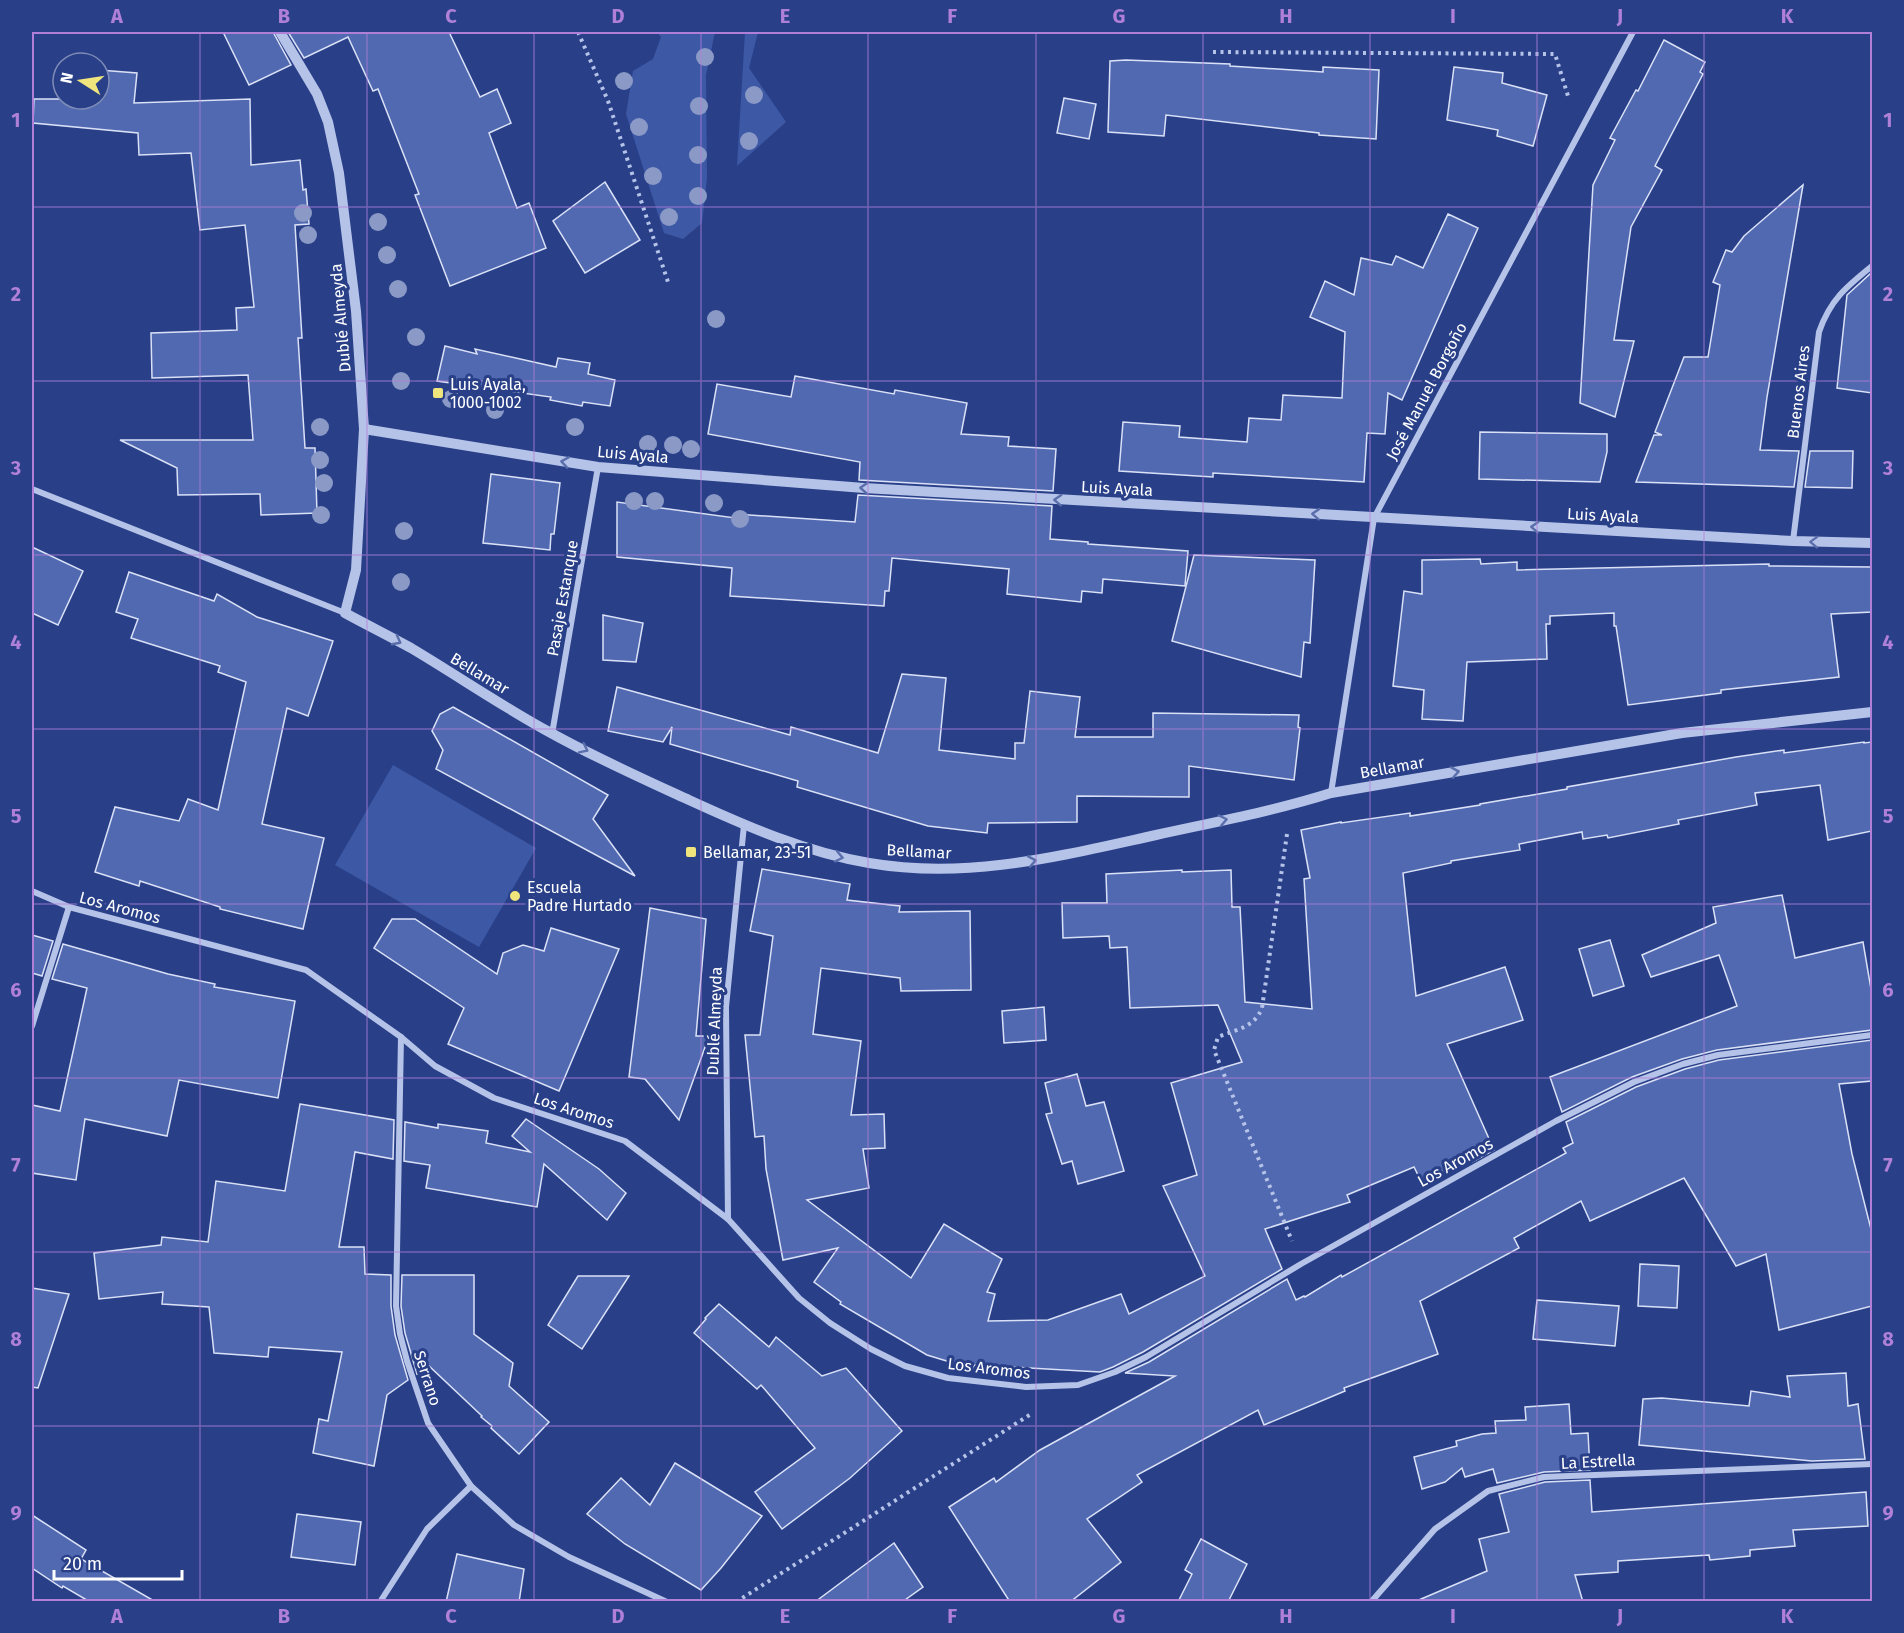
<svg xmlns="http://www.w3.org/2000/svg" width="1904" height="1633" viewBox="0 0 1904 1633" font-family="'Fira Sans',sans-serif">
<style>
.green{fill:#3d58a5}
.building{fill:#5169b0;stroke:#dae1f7;stroke-width:1.5}
.lines{fill:none;stroke-linecap:round;stroke-linejoin:round}
.path{stroke:#b6c3e9;stroke-width:4;stroke-dasharray:3 4.5;stroke-linecap:butt}
.minor{stroke:#b6c3e9;stroke-width:6}
.tertiary{stroke:#b6c3e9;stroke-width:10}
.tree{fill:#8a99c6}
.oneway{stroke:#5a6eab}
.grid{fill:none;stroke:#b080d9;stroke-width:1.5;stroke-opacity:0.55}
.poi-dot{fill:#f0e57c;stroke:#294089;stroke-width:2}
.labels{text-anchor:middle;stroke-width:6;stroke-linejoin:round;paint-order:stroke}
.street-label{font-size:16px;fill:#fff;stroke:#294089}
.poi-label{font-size:16px;fill:#fff;stroke:#294089;text-anchor:start}
.neatline{fill:none;stroke:#b080d9;stroke-width:2}
.grid-label{font-size:20px;text-anchor:middle;font-weight:bold;fill:#b080d9}
</style>
<rect width="100%" height="100%" fill="#294089"/>
<g class="green">
<path d="M 657,32 L 715,32 L 706,75 L 707,178 L 702,223 L 683,239 L 664,233 L 626,114 L 633,71 L 653,59 L 661,37 Z"/>
<path d="M 745,32 L 758,32 L 749,68 L 786,122 L 737,166 Z"/>
<path d="M 393,765 L 536,848 L 479,947 L 335,865 Z"/>
</g>
<g class="building">
<path d="M 223,32 L 273,32 L 291,65 L 249,85 Z"/>
<path d="M 288,32 L 449,32 L 480,97 L 497,89 L 511,123 L 489,133 L 517,208 L 529,203 L 546,248 L 450,286 L 415,195 L 419,194 L 378,89 L 373,91 L 348,37 L 304,58 Z"/>
<path d="M 1664,40 L 1705,62 L 1700,72 L 1703,74 L 1655,166 L 1662,170 L 1631,227 L 1614,340 L 1634,341 L 1615,417 L 1580,403 L 1593,185 L 1615,140 L 1610,138 L 1636,90 L 1638,91 Z"/>
<path d="M 1126,60 L 1230,64 L 1230,66 L 1323,72 L 1323,67 L 1379,70 L 1376,139 L 1319,135 L 1319,133 L 1166,115 L 1164,136 L 1108,132 L 1110,61 Z"/>
<path d="M 1454,67 L 1503,73 L 1502,83 L 1547,95 L 1533,146 L 1497,136 L 1498,130 L 1447,120 Z"/>
<path d="M 99,70 L 137,73 L 134,103 L 250,99 L 251,165 L 300,160 L 303,190 L 306,189 L 309,224 L 295,225 L 302,338 L 298,338 L 305,448 L 315,448 L 317,513 L 261,515 L 260,494 L 178,495 L 177,468 L 120,440 L 253,440 L 248,375 L 152,378 L 151,333 L 237,330 L 236,308 L 254,307 L 245,225 L 200,230 L 191,153 L 139,155 L 138,133 L 33,123 L 34,99 L 99,99 Z"/>
<path d="M 1064,98 L 1096,104 L 1089,139 L 1057,133 Z"/>
<path d="M 605,182 L 640,240 L 585,273 L 553,221 Z"/>
<path d="M 1803,185 L 1767,397 L 1760,450 L 1799,451 L 1794,487 L 1636,482 L 1654,435 L 1662,435 L 1655,432 L 1684,357 L 1708,357 L 1720,285 L 1713,282 L 1726,250 L 1732,252 L 1744,236 Z"/>
<path d="M 1448,214 L 1478,228 L 1402,400 L 1388,393 L 1385,434 L 1367,433 L 1364,482 L 1213,473 L 1213,477 L 1119,471 L 1123,422 L 1180,426 L 1179,437 L 1247,442 L 1249,418 L 1281,420 L 1283,395 L 1342,398 L 1345,332 L 1310,317 L 1325,281 L 1354,295 L 1361,258 L 1392,265 L 1396,256 L 1423,268 Z"/>
<path d="M 1870,274 L 1872,275 L 1872,393 L 1837,388 L 1847,295 Z"/>
<path d="M 445,346 L 477,354 L 475,349 L 556,367 L 558,358 L 590,363 L 588,374 L 615,380 L 610,406 L 583,402 L 582,406 L 550,400 L 551,397 L 437,381 Z"/>
<path d="M 795,376 L 894,394 L 895,390 L 967,403 L 961,434 L 1009,437 L 1008,446 L 1056,449 L 1053,491 L 859,480 L 860,462 L 708,434 L 717,384 L 791,397 Z"/>
<path d="M 1480,432 L 1607,434 L 1607,452 L 1600,482 L 1479,479 Z"/>
<path d="M 1810,451 L 1853,451 L 1852,488 L 1805,487 Z"/>
<path d="M 491,474 L 560,483 L 554,534 L 551,534 L 550,550 L 483,543 Z"/>
<path d="M 858,495 L 1052,506 L 1050,539 L 1088,542 L 1088,544 L 1188,551 L 1185,586 L 1103,579 L 1102,593 L 1082,591 L 1081,602 L 1007,594 L 1009,569 L 892,558 L 889,591 L 885,591 L 884,606 L 730,596 L 732,568 L 617,557 L 617,502 L 735,518 L 735,514 L 855,522 Z"/>
<path d="M 32,547 L 83,571 L 58,625 L 32,613 Z"/>
<path d="M 1194,555 L 1315,560 L 1310,643 L 1304,642 L 1301,677 L 1172,641 Z"/>
<path d="M 1480,559 L 1481,564 L 1517,562 L 1517,570 L 1769,564 L 1769,566 L 1872,567 L 1872,612 L 1831,614 L 1839,677 L 1721,690 L 1721,693 L 1628,705 L 1616,626 L 1614,626 L 1614,613 L 1550,616 L 1550,624 L 1546,624 L 1547,659 L 1467,662 L 1463,721 L 1422,719 L 1424,690 L 1393,686 L 1404,591 L 1422,594 L 1422,560 Z"/>
<path d="M 129,572 L 214,601 L 217,594 L 257,617 L 333,641 L 308,716 L 287,708 L 262,824 L 324,838 L 303,929 L 220,909 L 220,907 L 140,881 L 139,886 L 95,872 L 115,807 L 179,821 L 188,799 L 218,810 L 246,682 L 218,672 L 220,666 L 131,638 L 138,619 L 116,612 Z"/>
<path d="M 603,615 L 643,623 L 636,662 L 603,660 Z"/>
<path d="M 902,674 L 946,678 L 939,750 L 1015,759 L 1015,743 L 1024,743 L 1030,691 L 1080,697 L 1075,737 L 1153,737 L 1153,713 L 1299,715 L 1298,727 L 1300,728 L 1294,780 L 1189,766 L 1189,797 L 1077,796 L 1077,822 L 988,823 L 987,833 L 928,826 L 797,787 L 798,781 L 670,744 L 672,727 L 663,742 L 608,731 L 617,687 L 790,735 L 791,727 L 878,753 Z"/>
<path d="M 453,707 L 608,795 L 593,819 L 635,876 L 436,769 L 443,750 L 432,731 L 440,714 Z"/>
<path d="M 1864,742 L 1864,743 L 1872,742 L 1872,831 L 1828,840 L 1820,785 L 1755,793 L 1757,805 L 1678,820 L 1679,824 L 1608,838 L 1607,835 L 1583,839 L 1582,832 L 1519,844 L 1520,850 L 1451,861 L 1451,863 L 1403,873 L 1416,996 L 1505,967 L 1523,1020 L 1447,1044 L 1494,1150 L 1474,1161 L 1420,1179 L 1414,1167 L 1347,1195 L 1350,1202 L 1265,1229 L 1282,1269 L 1143,1352 L 1113,1367 L 1100,1372 L 974,1365 L 973,1369 L 927,1355 L 840,1304 L 841,1302 L 814,1282 L 838,1248 L 783,1260 L 766,1169 L 764,1136 L 755,1137 L 745,1035 L 760,1035 L 773,936 L 750,931 L 762,869 L 850,884 L 847,900 L 900,906 L 899,912 L 970,911 L 971,990 L 901,991 L 900,978 L 821,968 L 813,1034 L 861,1041 L 851,1115 L 884,1114 L 885,1148 L 863,1149 L 869,1188 L 807,1200 L 911,1278 L 944,1224 L 1002,1259 L 987,1292 L 995,1294 L 988,1321 L 1048,1320 L 1121,1294 L 1129,1314 L 1205,1276 L 1163,1186 L 1197,1175 L 1171,1083 L 1242,1062 L 1218,1005 L 1130,1008 L 1127,947 L 1110,948 L 1109,936 L 1063,938 L 1062,903 L 1107,903 L 1106,874 L 1182,870 L 1182,872 L 1231,870 L 1232,907 L 1240,907 L 1245,1002 L 1312,1009 L 1304,879 L 1310,878 L 1301,830 L 1341,822 L 1341,823 L 1410,813 L 1410,816 L 1480,805 L 1480,804 L 1567,789 L 1567,787 L 1736,757 L 1784,750 L 1784,753 Z"/>
<path d="M 1782,895 L 1795,958 L 1863,942 L 1872,995 L 1872,1030 L 1717,1050 L 1682,1059 L 1632,1077 L 1562,1112 L 1550,1077 L 1737,1006 L 1719,955 L 1651,977 L 1642,955 L 1716,923 L 1713,907 Z"/>
<path d="M 650,908 L 706,919 L 696,1036 L 709,1036 L 679,1120 L 645,1079 L 629,1077 Z"/>
<path d="M 392,919 L 415,919 L 497,974 L 503,953 L 523,945 L 544,951 L 551,928 L 619,949 L 559,1091 L 448,1044 L 464,1008 L 374,948 Z"/>
<path d="M 32,935 L 53,941 L 42,976 L 32,973 Z"/>
<path d="M 1610,940 L 1624,986 L 1593,996 L 1579,949 Z"/>
<path d="M 63,944 L 168,974 L 215,984 L 214,987 L 295,1001 L 278,1098 L 179,1080 L 167,1136 L 85,1119 L 76,1180 L 32,1173 L 32,1105 L 60,1111 L 87,988 L 52,979 Z"/>
<path d="M 1044,1007 L 1046,1040 L 1004,1043 L 1002,1011 Z"/>
<path d="M 1872,1040 L 1872,1081 L 1839,1084 L 1852,1154 L 1872,1233 L 1872,1306 L 1779,1330 L 1766,1254 L 1736,1266 L 1684,1178 L 1590,1221 L 1581,1201 L 1514,1238 L 1519,1248 L 1420,1301 L 1438,1354 L 1344,1388 L 1345,1391 L 1264,1425 L 1258,1410 L 1137,1475 L 1142,1482 L 1087,1519 L 1121,1562 L 1070,1602 L 1010,1602 L 949,1507 L 994,1478 L 996,1482 L 1040,1450 L 1175,1376 L 1125,1373 L 1149,1362 L 1287,1279 L 1296,1300 L 1304,1296 L 1305,1297 L 1341,1275 L 1342,1277 L 1566,1153 L 1563,1148 L 1573,1143 L 1566,1122 L 1636,1087 L 1685,1069 L 1719,1060 Z"/>
<path d="M 1077,1074 L 1086,1106 L 1104,1102 L 1124,1171 L 1078,1184 L 1072,1161 L 1062,1164 L 1046,1114 L 1052,1113 L 1045,1083 Z"/>
<path d="M 300,1104 L 394,1120 L 393,1159 L 355,1152 L 339,1247 L 364,1247 L 365,1274 L 391,1275 L 391,1306 L 395,1335 L 408,1380 L 387,1395 L 374,1466 L 313,1453 L 319,1419 L 328,1421 L 342,1352 L 269,1347 L 268,1357 L 214,1353 L 209,1307 L 162,1304 L 163,1292 L 99,1299 L 94,1253 L 161,1245 L 162,1237 L 208,1242 L 216,1181 L 285,1191 Z"/>
<path d="M 526,1119 L 599,1169 L 626,1193 L 607,1220 L 544,1164 L 537,1207 L 426,1188 L 430,1165 L 404,1161 L 405,1122 L 438,1128 L 438,1124 L 488,1131 L 486,1143 L 530,1152 L 512,1136 Z"/>
<path d="M 1640,1264 L 1679,1266 L 1677,1308 L 1638,1306 Z"/>
<path d="M 402,1275 L 474,1275 L 474,1334 L 513,1363 L 509,1386 L 549,1422 L 519,1454 L 491,1428 L 492,1426 L 481,1417 L 482,1416 L 429,1366 L 417,1374 L 405,1333 L 401,1306 Z"/>
<path d="M 578,1276 L 629,1276 L 582,1349 L 548,1325 Z"/>
<path d="M 32,1288 L 69,1294 L 38,1388 L 32,1387 Z"/>
<path d="M 1537,1300 L 1619,1306 L 1615,1346 L 1533,1339 Z"/>
<path d="M 719,1304 L 769,1347 L 776,1337 L 822,1376 L 846,1368 L 902,1431 L 850,1478 L 782,1529 L 755,1492 L 815,1448 L 761,1385 L 757,1389 L 694,1333 L 706,1319 L 705,1318 Z"/>
<path d="M 1846,1373 L 1848,1406 L 1858,1404 L 1865,1459 L 1812,1461 L 1639,1445 L 1643,1399 L 1662,1398 L 1749,1406 L 1751,1391 L 1790,1397 L 1787,1376 Z"/>
<path d="M 1569,1404 L 1571,1434 L 1588,1433 L 1590,1470 L 1544,1472 L 1497,1483 L 1493,1469 L 1465,1477 L 1462,1468 L 1445,1482 L 1422,1489 L 1414,1457 L 1457,1446 L 1456,1441 L 1482,1434 L 1496,1433 L 1495,1421 L 1526,1420 L 1525,1407 Z"/>
<path d="M 675,1463 L 762,1516 L 721,1568 L 701,1590 L 625,1544 L 587,1514 L 621,1478 L 650,1505 Z"/>
<path d="M 1590,1480 L 1592,1512 L 1866,1492 L 1868,1526 L 1793,1530 L 1795,1546 L 1750,1550 L 1750,1556 L 1710,1560 L 1709,1555 L 1618,1561 L 1618,1572 L 1575,1575 L 1583,1602 L 1414,1602 L 1487,1571 L 1479,1539 L 1509,1532 L 1499,1494 L 1545,1482 Z"/>
<path d="M 297,1514 L 361,1522 L 355,1565 L 291,1557 Z"/>
<path d="M 32,1515 L 86,1550 L 81,1559 L 156,1602 L 90,1602 L 63,1586 L 62,1588 L 32,1568 Z"/>
<path d="M 1201,1539 L 1247,1564 L 1228,1602 L 1178,1602 L 1192,1574 L 1185,1570 Z"/>
<path d="M 894,1543 L 923,1587 L 902,1602 L 815,1602 Z"/>
<path d="M 457,1554 L 524,1569 L 519,1602 L 446,1602 Z"/>
</g>
<g class="lines">
<g class="path">
<path d="M 578,32 L 608,101 L 668,282"/>
<path d="M 1213,52 L 1555,54 L 1568,96"/>
<path d="M 1287,834 L 1262,1008 C 1254,1028 1237,1029 1218,1037 L 1214,1050 L 1292,1241"/>
<path d="M 736,1602 L 1031,1414"/>
</g>
<g class="minor">
<path d="M 32,489 L 345,613"/>
<path d="M 1793,541 L 1819,332 C 1830,300 1846,287 1872,266"/>
<path d="M 552,734 L 598,467"/>
<path d="M 1331,793 L 1374,518 L 1633,32"/>
<path d="M 32,891 L 69,907 L 306,970 L 401,1037 L 435,1066 L 494,1098 L 625,1141 L 728,1219 L 799,1298 L 830,1323 L 871,1349 L 905,1366 L 948,1378 L 1026,1387 L 1078,1385 L 1115,1372 L 1146,1357 L 1301,1264 L 1556,1121 L 1634,1082 L 1683,1064 L 1718,1055 L 1872,1035"/>
<path d="M 32,1026 L 69,907"/>
<path d="M 401,1037 L 396,1306 L 400,1334 L 407,1361 L 428,1423 L 471,1486 L 514,1525 L 569,1557 L 667,1602"/>
<path d="M 728,1219 L 726,1007 L 744,825"/>
<path d="M 380,1602 L 427,1529 L 471,1486"/>
<path d="M 1371,1602 L 1435,1529 L 1488,1491 L 1544,1477 L 1872,1464"/>
</g>
<g class="tertiary">
<path d="M 280,32 L 317,94 L 328,122 L 339,173 L 356,311 L 364,429 L 356,570 L 345,613 C 367,625 389,636 411,648 C 458,676 503,707 551,733 C 596,758 643,779 689,800 C 748,827 805,852 869,863 C 968,880 1060,856 1156,835 C 1215,822 1274,811 1331,793 L 1682,733 L 1872,712"/>
<path d="M 364,429 L 598,467 L 864,488 L 1793,541 L 1872,543"/>
</g>
</g>
<g class="tree">
<circle cx="705" cy="57" r="9"/>
<circle cx="624" cy="81" r="9"/>
<circle cx="754" cy="95" r="9"/>
<circle cx="699" cy="106" r="9"/>
<circle cx="639" cy="127" r="9"/>
<circle cx="749" cy="141" r="9"/>
<circle cx="698" cy="155" r="9"/>
<circle cx="653" cy="176" r="9"/>
<circle cx="698" cy="196" r="9"/>
<circle cx="303" cy="213" r="9"/>
<circle cx="669" cy="217" r="9"/>
<circle cx="378" cy="222" r="9"/>
<circle cx="308" cy="235" r="9"/>
<circle cx="387" cy="255" r="9"/>
<circle cx="398" cy="289" r="9"/>
<circle cx="716" cy="319" r="9"/>
<circle cx="416" cy="337" r="9"/>
<circle cx="401" cy="381" r="9"/>
<circle cx="451" cy="399" r="9"/>
<circle cx="495" cy="410" r="9"/>
<circle cx="320" cy="427" r="9"/>
<circle cx="575" cy="427" r="9"/>
<circle cx="648" cy="444" r="9"/>
<circle cx="673" cy="445" r="9"/>
<circle cx="691" cy="449" r="9"/>
<circle cx="320" cy="460" r="9"/>
<circle cx="324" cy="483" r="9"/>
<circle cx="634" cy="501" r="9"/>
<circle cx="655" cy="501" r="9"/>
<circle cx="714" cy="503" r="9"/>
<circle cx="321" cy="515" r="9"/>
<circle cx="740" cy="519" r="9"/>
<circle cx="404" cy="531" r="9"/>
<circle cx="401" cy="582" r="9"/>
</g>
<defs><path id="oneway-chevron" d="M-2-3.5L2.5 0L-2 3.5" fill="none" stroke-width="1.6" stroke-linecap="round" stroke-linejoin="round" transform="scale(1.5)"/></defs>
<g class="oneway">
<use href="#oneway-chevron" transform="translate(565 462) rotate(-171)"/>
<use href="#oneway-chevron" transform="translate(864 488) rotate(-176)"/>
<use href="#oneway-chevron" transform="translate(1058 500) rotate(-177)"/>
<use href="#oneway-chevron" transform="translate(1316 514) rotate(-177)"/>
<use href="#oneway-chevron" transform="translate(1535 527) rotate(-177)"/>
<use href="#oneway-chevron" transform="translate(1814 542) rotate(-178)"/>
<use href="#oneway-chevron" transform="translate(397 641) rotate(28)"/>
<use href="#oneway-chevron" transform="translate(584 749) rotate(26)"/>
<use href="#oneway-chevron" transform="translate(1455 772) rotate(-10)"/>
<use href="#oneway-chevron" transform="translate(1223 820) rotate(-12)"/>
<use href="#oneway-chevron" transform="translate(839 857) rotate(12)"/>
<use href="#oneway-chevron" transform="translate(1032 861) rotate(-10)"/>
</g>
<path class="grid" d="M 200,32 L 200,1602M 367,32 L 367,1602M 534,32 L 534,1602M 701,32 L 701,1602M 868,32 L 868,1602M 1036,32 L 1036,1602M 1203,32 L 1203,1602M 1370,32 L 1370,1602M 1537,32 L 1537,1602M 1704,32 L 1704,1602M 32,207 L 1872,207M 32,381 L 1872,381M 32,555 L 1872,555M 32,729 L 1872,729M 32,904 L 1872,904M 32,1078 L 1872,1078M 32,1252 L 1872,1252M 32,1426 L 1872,1426"/>
<g class="poi-dot">
<rect x="432" y="387" width="12" height="12" rx="3"/>
<rect x="685" y="846" width="12" height="12" rx="3"/>
<circle cx="515" cy="896" r="6"/>
</g>
<g class="labels">
<g class="street-label">
<text transform="translate(340 318) rotate(-95)" y="6">Dublé Almeyda</text>
<text transform="translate(1426 391) rotate(-62)" y="6">José Manuel Borgoño</text>
<text transform="translate(1798 392) rotate(-83)" y="6">Buenos Aires</text>
<text transform="translate(633 454) rotate(5)" y="6">Luis Ayala</text>
<text transform="translate(1117 488) rotate(3)" y="6">Luis Ayala</text>
<text transform="translate(1603 515) rotate(3)" y="6">Luis Ayala</text>
<text transform="translate(562 598) rotate(-80)" y="6">Pasaje Estanque</text>
<text transform="translate(480 673) rotate(31)" y="6">Bellamar</text>
<text transform="translate(1392 767) rotate(-10)" y="6">Bellamar</text>
<text transform="translate(919 851) rotate(3)" y="6">Bellamar</text>
<text transform="translate(120 907) rotate(15)" y="6">Los Aromos</text>
<text transform="translate(714 1021) rotate(-88)" y="6">Dublé Almeyda</text>
<text transform="translate(574 1110) rotate(18)" y="6">Los Aromos</text>
<text transform="translate(1455 1162) rotate(-29)" y="6">Los Aromos</text>
<text transform="translate(989 1368) rotate(7)" y="6">Los Aromos</text>
<text transform="translate(428 1378) rotate(72)" y="6">Serrano</text>
<text transform="translate(1598 1461) rotate(-3)" y="6">La Estrella</text>
</g>
<g class="poi-label">
<text x="450" y="390">Luis Ayala,<tspan x="450" dy="18">1000-1002</tspan></text>
<text x="703" y="858">Bellamar, 23-51</text>
<text x="527" y="893">Escuela<tspan x="527" dy="18">Padre Hurtado</tspan></text>
</g>
</g>
<rect width="1904" height="1633" fill="none" stroke="#294089" stroke-width="66"/>
<g transform="translate(81 81) rotate(282)"><circle r="28" fill="#294089" stroke="#7f8cb8" stroke-width="1.5"/>
<path d="M0-4.5L10 22L0 15L-10 22Z" fill="#f0e57c"/>
<text y="-9" font-size="16" font-weight="bold" text-anchor="middle" fill="#ffffff">N</text>
</g>
<path d="M54 1570v9h128v-9" fill="none" stroke="#ffffff" stroke-width="3"/>
<text x="63" y="1570" font-size="18" fill="#ffffff" stroke="#294089" stroke-width="4.5" paint-order="stroke">20 m</text>
<rect x="33" y="33" width="1838" height="1567" class="neatline"/>
<g class="grid-label">
<text x="117" y="23">A</text>
<text x="284" y="23">B</text>
<text x="451" y="23">C</text>
<text x="618" y="23">D</text>
<text x="785" y="23">E</text>
<text x="952" y="23">F</text>
<text x="1119" y="23">G</text>
<text x="1286" y="23">H</text>
<text x="1453" y="23">I</text>
<text x="1620" y="23">J</text>
<text x="1787" y="23">K</text>
<text x="16" y="127">1</text>
<text x="1888" y="127">1</text>
<text x="16" y="301">2</text>
<text x="1888" y="301">2</text>
<text x="16" y="475">3</text>
<text x="1888" y="475">3</text>
<text x="16" y="649">4</text>
<text x="1888" y="649">4</text>
<text x="16" y="823">5</text>
<text x="1888" y="823">5</text>
<text x="16" y="997">6</text>
<text x="1888" y="997">6</text>
<text x="16" y="1172">7</text>
<text x="1888" y="1172">7</text>
<text x="16" y="1346">8</text>
<text x="1888" y="1346">8</text>
<text x="16" y="1520">9</text>
<text x="1888" y="1520">9</text>
<text x="117" y="1623">A</text>
<text x="284" y="1623">B</text>
<text x="451" y="1623">C</text>
<text x="618" y="1623">D</text>
<text x="785" y="1623">E</text>
<text x="952" y="1623">F</text>
<text x="1119" y="1623">G</text>
<text x="1286" y="1623">H</text>
<text x="1453" y="1623">I</text>
<text x="1620" y="1623">J</text>
<text x="1787" y="1623">K</text>
</g>
</svg>
